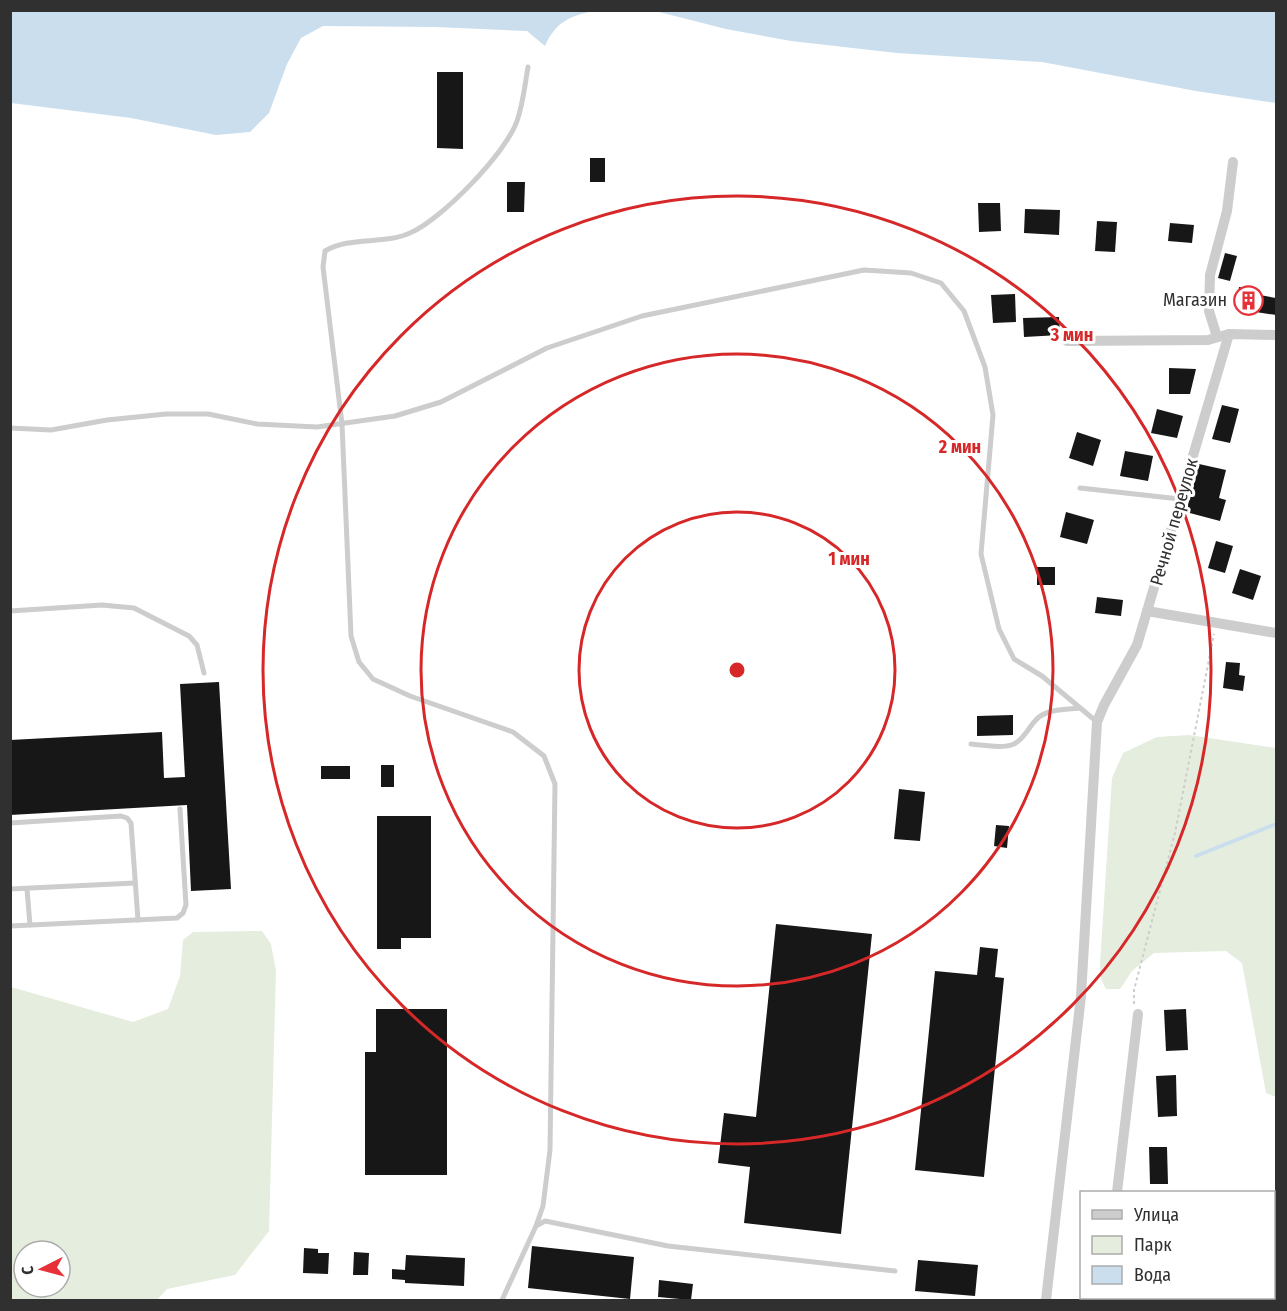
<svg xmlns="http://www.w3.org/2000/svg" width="1287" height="1311" viewBox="0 0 1287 1311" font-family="'Fira Sans Condensed',sans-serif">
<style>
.green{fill:#e5edde;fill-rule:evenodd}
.water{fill:#cadeed}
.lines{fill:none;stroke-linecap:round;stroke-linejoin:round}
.stream{stroke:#cadeed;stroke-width:4}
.building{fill:#171717}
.path{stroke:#cdcdcd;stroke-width:2;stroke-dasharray:3 3;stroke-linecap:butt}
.lane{stroke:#cdcdcd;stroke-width:5}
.street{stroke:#cdcdcd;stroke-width:10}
.ring{fill:none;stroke:#d62828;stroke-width:3}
.labels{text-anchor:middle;stroke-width:6;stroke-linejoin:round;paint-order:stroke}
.poi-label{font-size:18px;fill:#303030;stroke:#fff;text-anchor:end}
.street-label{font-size:18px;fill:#303030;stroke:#fff}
.centre{fill:#d62828;stroke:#fff;stroke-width:3}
.ring-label{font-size:18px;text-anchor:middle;font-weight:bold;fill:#d62828;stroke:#fff;stroke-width:6;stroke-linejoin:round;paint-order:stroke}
</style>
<rect width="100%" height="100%" fill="#fff"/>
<g class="green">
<path d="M 1189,735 L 1276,748 L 1276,1097 L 1266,1093 L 1242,963 L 1226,951 L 1154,953 L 1132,971 L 1120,989 L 1106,989 L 1101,979 L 1100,964 L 1112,778 L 1123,753 L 1157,737 Z"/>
<path d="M 262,931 L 271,944 L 276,971 L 269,1231 L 235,1275 L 167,1289 L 157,1300 L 11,1300 L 11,987 L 133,1022 L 168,1009 L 180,976 L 183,940 L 193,932 ZM 24,1251 L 60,1251 L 60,1287 L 24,1287 Z"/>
</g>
<g class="water">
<path d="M 11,10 L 595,10 L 595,11 C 570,15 555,23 545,46 L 527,31 L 435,27 L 323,26 L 301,38 L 287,64 L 269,113 L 250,132 L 216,135 L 131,118 L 11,103 Z"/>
<path d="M 655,11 L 1276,11 L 1276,103 L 1196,91 L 1042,62 L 897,53 L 791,41 L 726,29 Z"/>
</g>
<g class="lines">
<path class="stream" d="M 1196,856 L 1276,824"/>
</g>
<g class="building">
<path d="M 437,72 L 463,72 L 463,149 L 437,148 Z"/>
<rect x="590" y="158" width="15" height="24"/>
<path d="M 507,182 L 525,182 L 524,212 L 507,212 Z"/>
<path d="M 978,203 L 1000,203 L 1001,231 L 979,232 Z"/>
<path d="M 1025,209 L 1060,210 L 1059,235 L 1024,233 Z"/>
<path d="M 1097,221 L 1117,222 L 1115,252 L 1095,251 Z"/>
<path d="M 1170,223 L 1194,225 L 1192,243 L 1168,241 Z"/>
<path d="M 1225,253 L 1237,256 L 1230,281 L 1218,278 Z"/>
<path d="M 1239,287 L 1260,290 L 1260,295 L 1276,298 L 1276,315 L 1236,309 Z"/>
<path d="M 1015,294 L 1016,322 L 993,323 L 991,295 Z"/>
<path d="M 1059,317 L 1060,335 L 1024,337 L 1023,318 Z"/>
<path d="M 1169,368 L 1196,369 L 1190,394 L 1169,394 Z"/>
<path d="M 1222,405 L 1239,409 L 1230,443 L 1212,439 Z"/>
<path d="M 1157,409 L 1183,416 L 1177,438 L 1151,433 Z"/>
<path d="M 1077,432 L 1101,440 L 1093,466 L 1069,458 Z"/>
<path d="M 1125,451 L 1153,456 L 1148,481 L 1120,476 Z"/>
<path d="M 1199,464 L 1226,470 L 1219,498 L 1226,500 L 1220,521 L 1186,512 Z"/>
<path d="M 1066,512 L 1094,520 L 1087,544 L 1060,537 Z"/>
<path d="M 1216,541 L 1233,546 L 1225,573 L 1208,568 Z"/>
<rect x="1037" y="567" width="18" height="18"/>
<path d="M 1240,569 L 1261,576 L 1253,600 L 1232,593 Z"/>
<path d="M 1097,597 L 1123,600 L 1121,616 L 1095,613 Z"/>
<path d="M 1226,662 L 1240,663 L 1239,675 L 1245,676 L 1243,691 L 1223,688 Z"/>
<path d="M 219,682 L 231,889 L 191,891 L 187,805 L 10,815 L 10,740 L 162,732 L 164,778 L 185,777 L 180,684 Z"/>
<path d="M 1013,715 L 1013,735 L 977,736 L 977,716 Z"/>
<rect x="381" y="765" width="13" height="22"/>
<rect x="321" y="766" width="29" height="13"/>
<path d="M 899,789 L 925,792 L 920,841 L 894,839 Z"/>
<path d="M 377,816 L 431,816 L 431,938 L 401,938 L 401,949 L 377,949 Z"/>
<path d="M 996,825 L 1009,826 L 1007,848 L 994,846 Z"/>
<path d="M 776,924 L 872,934 L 841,1234 L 744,1223 L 750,1167 L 718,1163 L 724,1113 L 756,1117 Z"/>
<path d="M 980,947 L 998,949 L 995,977 L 1004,978 L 984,1177 L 915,1170 L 935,971 L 977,975 Z"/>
<path d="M 376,1009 L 447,1009 L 447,1175 L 365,1175 L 365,1052 L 376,1052 Z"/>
<path d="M 1186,1009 L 1188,1050 L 1166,1051 L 1164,1010 Z"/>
<path d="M 1176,1075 L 1177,1116 L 1158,1117 L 1156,1076 Z"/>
<path d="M 1149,1147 L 1167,1147 L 1168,1184 L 1150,1184 Z"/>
<path d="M 532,1246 L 634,1257 L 630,1299 L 528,1288 Z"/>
<path d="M 304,1248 L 318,1249 L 318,1253 L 329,1253 L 328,1274 L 303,1273 Z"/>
<path d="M 354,1252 L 369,1253 L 368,1275 L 353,1275 Z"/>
<path d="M 406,1255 L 465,1258 L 464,1286 L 405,1283 L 405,1280 L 392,1279 L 392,1269 L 405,1270 Z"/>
<path d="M 918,1260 L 978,1265 L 975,1296 L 915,1291 Z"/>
<path d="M 659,1280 L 693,1284 L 691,1300 L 658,1297 Z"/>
</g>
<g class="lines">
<path class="path" d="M 1134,1004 L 1134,990 L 1175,833 L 1214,634"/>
<g class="lane">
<path d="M 528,67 C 525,84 523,104 517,121 C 506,153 441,220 410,233 C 383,245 350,236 325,251 L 323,267 L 342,424 L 351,636 L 359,662 L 373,679 L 410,696 L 513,732 L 544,756 L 555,784 L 550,1150 L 543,1206 L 536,1226"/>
<path d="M 10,428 L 51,430 L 107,420 L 166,414 L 208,414 L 257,424 L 317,427 L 395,416 L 441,402 L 547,348 L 642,316 L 864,270 L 911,273 L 941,283 L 964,311 L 985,367 L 993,415 L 981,554 L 999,629 L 1014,659 L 1042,676 L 1097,722"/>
<path d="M 1080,488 L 1180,499"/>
<path d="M 10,611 L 102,605 L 134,608 L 189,636 L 197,645 L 204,673"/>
<path d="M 971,744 C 984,745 1002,749 1014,744 C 1026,738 1029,725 1039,717 C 1049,709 1068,709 1080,708"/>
<path d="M 10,823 L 121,816 L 127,818 L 131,823 L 138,920"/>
<path d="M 10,889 L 135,883"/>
<path d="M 27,889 L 30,925"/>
<path d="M 10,926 L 177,918 L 183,913 L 186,905 L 180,809"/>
<path d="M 502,1300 L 536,1226 L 545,1221 L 668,1246 L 895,1271"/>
</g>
<g class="street">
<path d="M 1217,337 L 1209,311 L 1210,275 L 1227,211 L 1233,162"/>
<path d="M 1067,341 L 1208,340 L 1229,334 L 1276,335"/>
<path d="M 1147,611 L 1276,633"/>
<path d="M 1117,1192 L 1138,1014"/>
<path d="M 1046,1300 L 1081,996 L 1097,722 L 1104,705 L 1137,645 L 1229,334"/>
<path d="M 1104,1300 L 1104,1298"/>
</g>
</g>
<g class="ring">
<circle cx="737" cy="670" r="158"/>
<circle cx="737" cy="670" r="316"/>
<circle cx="737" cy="670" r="474"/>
</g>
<defs>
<symbol id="building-ring" viewBox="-11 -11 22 22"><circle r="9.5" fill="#fff" stroke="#e73139" stroke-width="1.5"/><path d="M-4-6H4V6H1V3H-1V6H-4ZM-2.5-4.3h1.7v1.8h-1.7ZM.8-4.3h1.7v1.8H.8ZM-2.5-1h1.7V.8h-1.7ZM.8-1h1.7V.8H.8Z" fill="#e73139"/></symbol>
</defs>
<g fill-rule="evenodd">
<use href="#building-ring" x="1232" y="284" width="33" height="33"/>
</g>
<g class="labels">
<g class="poi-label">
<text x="1227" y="306">Магазин</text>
</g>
<g class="street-label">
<text transform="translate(1174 522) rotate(-74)" y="6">Речной переулок</text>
</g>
</g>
<circle cx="737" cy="670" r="9" class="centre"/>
<g class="ring-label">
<text x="1072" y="341">3 мин</text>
<text x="960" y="453">2 мин</text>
<text x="849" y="565">1 мин</text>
</g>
<rect width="1287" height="1311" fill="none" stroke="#303030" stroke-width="24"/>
<rect x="1080" y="1191" width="195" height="108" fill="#ffffff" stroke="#acacac" stroke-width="1.5"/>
<rect x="1092" y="1210" width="30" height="9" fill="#cdcdcd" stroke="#acacac" stroke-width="1.5"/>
<text x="1134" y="1221" font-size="18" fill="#303030">Улица</text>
<rect x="1092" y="1236" width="30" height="18" fill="#e5edde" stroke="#acacac" stroke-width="1.5"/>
<text x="1134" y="1251" font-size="18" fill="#303030">Парк</text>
<rect x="1092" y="1266" width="30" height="18" fill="#cadeed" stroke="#acacac" stroke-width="1.5"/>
<text x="1134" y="1281" font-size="18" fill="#303030">Вода</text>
<g transform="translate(42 1269) rotate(264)"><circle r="28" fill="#ffffff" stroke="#acacac" stroke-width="1.5"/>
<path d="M0-4.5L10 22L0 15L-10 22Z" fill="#e73139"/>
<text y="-9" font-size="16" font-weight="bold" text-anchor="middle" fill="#303030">С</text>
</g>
</svg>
